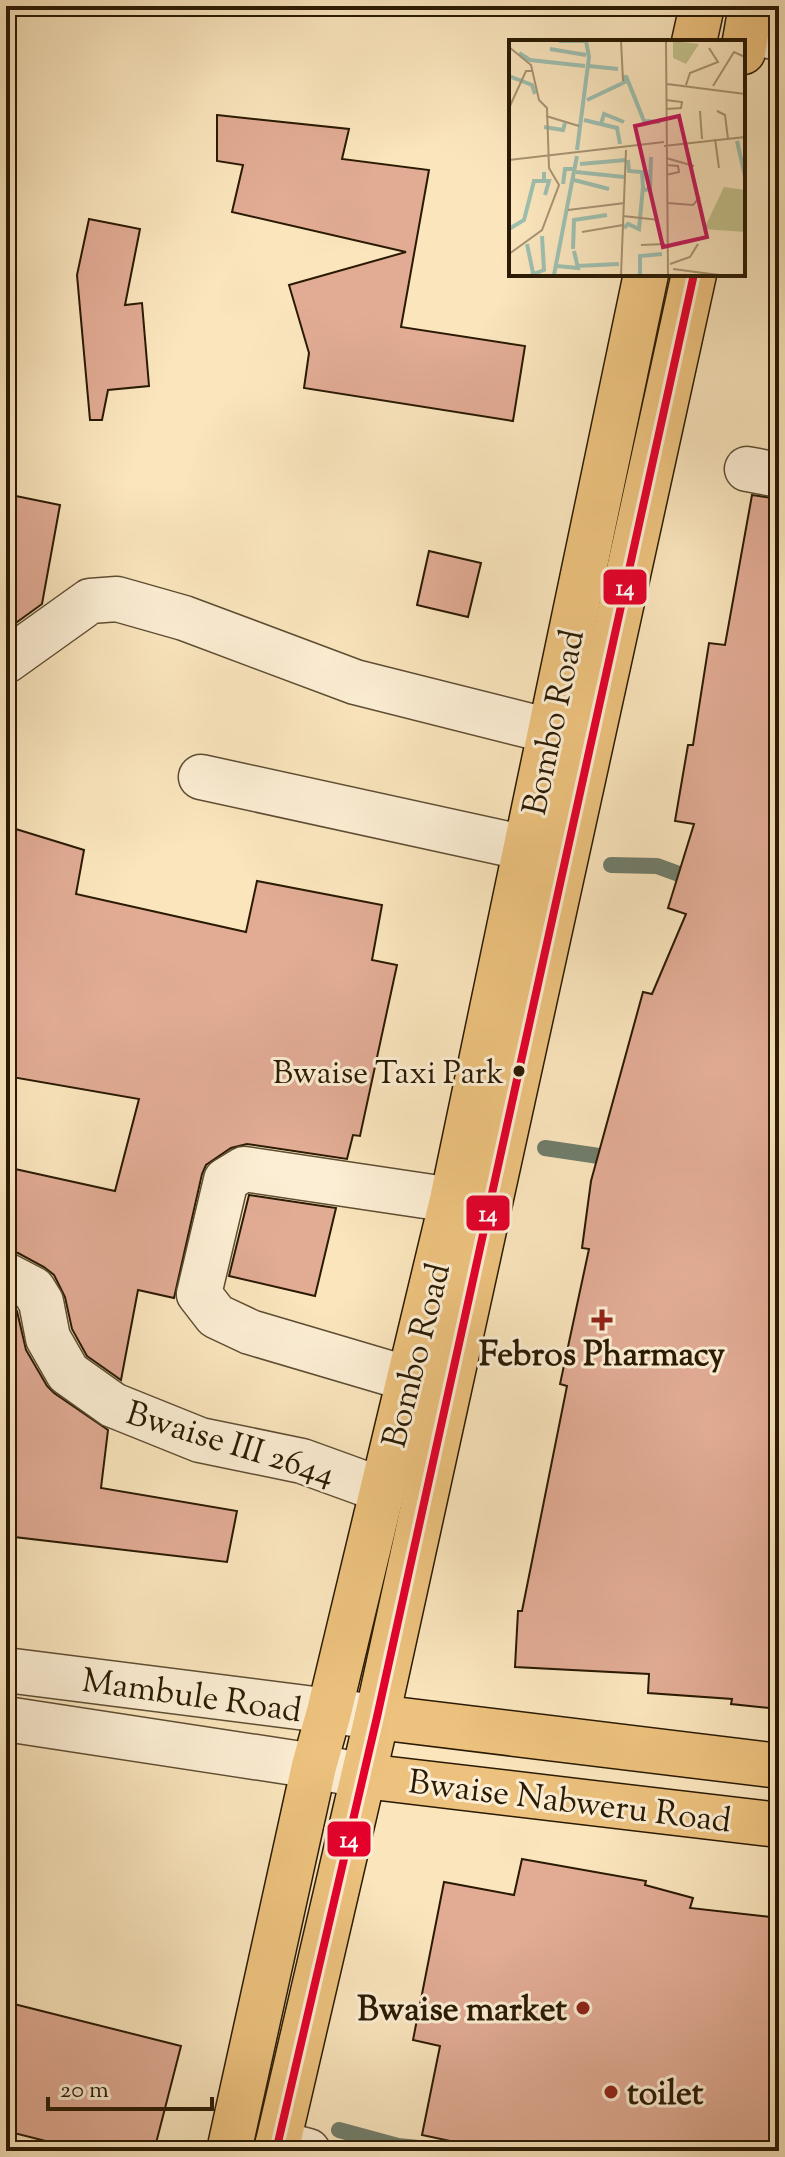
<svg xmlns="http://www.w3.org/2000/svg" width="785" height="2157" viewBox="0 0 785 2157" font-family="'Sorts Mill Goudy',serif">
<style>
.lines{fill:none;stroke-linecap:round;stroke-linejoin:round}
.stream{stroke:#707d6b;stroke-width:16}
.building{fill:#e1ab94;stroke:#2a1a03;stroke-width:2}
.minor-casing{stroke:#5e4d32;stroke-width:47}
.major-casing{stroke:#2a1a03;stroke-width:47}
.minor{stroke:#fceed4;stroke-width:44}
.major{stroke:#edc27e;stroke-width:44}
.bus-1-casing{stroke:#fceed4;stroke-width:14}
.bus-1{stroke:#e4002b;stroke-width:8}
.bus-dot{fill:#2a1a03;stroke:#fceed4;stroke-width:3}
.poi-dot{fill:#8f2418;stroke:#fceed4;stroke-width:3}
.labels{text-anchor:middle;stroke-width:6;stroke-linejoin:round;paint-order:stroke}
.bus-label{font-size:32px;fill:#2a1a03;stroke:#fceed4;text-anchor:end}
.street-label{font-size:34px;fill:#2a1a03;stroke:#fceed4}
.poi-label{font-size:34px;font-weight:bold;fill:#2a1a03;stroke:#fceed4}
.inset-river{fill:none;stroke:#9ebfb0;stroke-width:4}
.inset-road{fill:none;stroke:#a79473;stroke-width:2}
.view{fill:#c2185b;fill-opacity:0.15;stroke:#c2185b;stroke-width:4}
.inset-edge{fill:none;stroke:#2a1a03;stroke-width:4}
.line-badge{stroke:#fceed4;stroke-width:3}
.badge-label{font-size:22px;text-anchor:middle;font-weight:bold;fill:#fff}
</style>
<rect width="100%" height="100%" fill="#fae5bd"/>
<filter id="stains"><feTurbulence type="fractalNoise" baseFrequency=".0025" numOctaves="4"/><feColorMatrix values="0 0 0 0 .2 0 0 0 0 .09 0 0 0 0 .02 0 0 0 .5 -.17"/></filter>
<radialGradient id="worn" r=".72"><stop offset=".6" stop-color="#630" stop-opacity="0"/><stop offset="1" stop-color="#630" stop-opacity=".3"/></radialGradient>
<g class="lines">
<g class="stream">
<path d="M 611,865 L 657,866 L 698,881"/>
<path d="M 545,1148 L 619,1159"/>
<path d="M 339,2130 L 398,2146 L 449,2151"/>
</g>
</g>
<g class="building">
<path d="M 217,115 L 349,129 L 342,159 L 429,170 L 401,327 L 525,346 L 513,421 L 304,388 L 309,353 L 289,285 L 406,252 L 232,212 L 243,165 L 217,161 Z"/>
<path d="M 89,219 L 140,229 L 125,305 L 142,303 L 149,386 L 108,390 L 102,420 L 90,420 L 77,275 Z"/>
<path d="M 6,494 L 60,505 L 42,604 L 6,630 Z"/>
<path d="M 752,495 L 779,499 L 779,1709 L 731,1704 L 732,1699 L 648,1693 L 649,1674 L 515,1667 L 518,1611 L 522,1611 L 567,1386 L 560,1384 L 589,1249 L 582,1248 L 591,1181 L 643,992 L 652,994 L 686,914 L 668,908 L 694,824 L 675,821 L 688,745 L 693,745 L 709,643 L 725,645 Z"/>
<path d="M 429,551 L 481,563 L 468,617 L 417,605 Z"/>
<path d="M 6,826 L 84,850 L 76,894 L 246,932 L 257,881 L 382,905 L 372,960 L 397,965 L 360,1136 L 353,1135 L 347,1159 L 247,1144 L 231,1148 L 206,1165 L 202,1174 L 174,1298 L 138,1290 L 121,1380 L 87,1356 L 72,1329 L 65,1297 L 54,1275 L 44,1267 L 18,1253 L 6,1250 L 6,1167 L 115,1191 L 139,1099 L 6,1076 Z"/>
<path d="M 249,1195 L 336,1208 L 315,1296 L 229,1276 Z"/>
<path d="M 6,1303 L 17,1311 L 26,1350 L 47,1386 L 54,1393 L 108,1430 L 101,1488 L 237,1511 L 227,1562 L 6,1536 Z"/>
<path d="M 522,1859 L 646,1881 L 645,1885 L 693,1898 L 690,1908 L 779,1918 L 779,2151 L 497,2151 L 422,2135 L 440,2046 L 413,2040 L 444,1882 L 514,1895 Z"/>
<path d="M 6,2002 L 181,2046 L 154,2151 L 85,2151 L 6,2131 Z"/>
</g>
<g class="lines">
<defs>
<g id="minor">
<path d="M 748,32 L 779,38"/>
<path d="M 747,469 L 779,475"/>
<path d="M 6,661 L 90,601 L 117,599 L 184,618 L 355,682 L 550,731"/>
<path d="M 201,777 L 526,848"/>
<path d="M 6,1275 L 33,1289 L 41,1302 L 48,1338 L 68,1373 L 113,1405 L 200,1440 L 302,1461 L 382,1490"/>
<path d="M 409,1379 L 250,1332 L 216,1316 L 199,1294 L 226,1180 L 244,1169 L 452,1200"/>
<path d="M 6,1670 L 377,1717"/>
<path d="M 6,1719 L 314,1766 L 364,1776"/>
<path d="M 278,2143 L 308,2151"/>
</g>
<g id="major">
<path d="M 694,42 L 702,6"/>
<path d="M 743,52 L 751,6"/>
<path d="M 377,1717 L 779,1766"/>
<path d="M 364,1776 L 779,1825"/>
<path d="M 229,2151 L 314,1766 L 329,1712 L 452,1200 L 646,274"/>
<path d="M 276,2151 L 377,1717 L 694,274"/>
</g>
</defs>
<use href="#minor" class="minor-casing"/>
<use href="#major" class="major-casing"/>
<use href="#minor" class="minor"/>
<use href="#major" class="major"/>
<defs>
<path id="bus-1" d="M 276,2151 L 377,1717 L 694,274"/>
</defs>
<use href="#bus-1" class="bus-1-casing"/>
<use href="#bus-1" class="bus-1"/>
</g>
<circle class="bus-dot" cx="519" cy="1071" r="7"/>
<g class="poi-dot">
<path d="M598 1308h8v8h8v8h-8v8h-8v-8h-8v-8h8z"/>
<circle cx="583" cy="2008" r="8"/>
<circle cx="611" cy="2092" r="8"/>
</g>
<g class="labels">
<g class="bus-label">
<text x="504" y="1083">Bwaise Taxi Park</text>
</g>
<g class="street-label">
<text transform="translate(552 722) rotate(-78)" y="12">Bombo Road</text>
<text transform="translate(415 1355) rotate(-76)" y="12">Bombo Road</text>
<text transform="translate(231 1442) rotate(17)" y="12">Bwaise III 2644</text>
<text transform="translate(192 1694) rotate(8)" y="12">Mambule Road</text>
<text transform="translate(570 1800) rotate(7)" y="12">Bwaise Nabweru Road</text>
</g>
<g class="poi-label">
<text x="602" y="1365">Febros Pharmacy</text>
<text x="567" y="2020" text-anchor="end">Bwaise market</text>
<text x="627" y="2104" text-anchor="start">toilet</text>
</g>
</g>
<g transform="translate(509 40)">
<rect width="236" height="236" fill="#fae5bd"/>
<path d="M 164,1 L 190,4 L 177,24 L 164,18 ZM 215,147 L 236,150 L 236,192 L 195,189 Z" fill="#c4c38d"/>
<path class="inset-river" d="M 50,1 L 75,1M 41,9 L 77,15M 10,13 L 21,20 L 76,26M 80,26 L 109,29M 0,36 L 23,45 L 26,54M 117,36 L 135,81 L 151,82M 78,60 L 116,42 L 116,35M 75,80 L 108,88 L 111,104M 92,84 L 95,74 L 115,82M 35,87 L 54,90 L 56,83M 228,101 L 236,136M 68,110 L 80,17 L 77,1M 71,124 L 117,120M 35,132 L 35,141 L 40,141 L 36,155M 67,132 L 115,137M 65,140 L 100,149M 54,144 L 56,129 L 65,129M 135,150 L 141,149 L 142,117M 115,188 L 119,184 L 130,189 L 134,147 L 133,132 L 120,131 L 119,120M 0,189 L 15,180 L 25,141 L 35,141M 18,204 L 24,233M 64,209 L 65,180 L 98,175M 48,226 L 69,228 L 65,211M 68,226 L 110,224M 22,235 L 35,230 L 33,196M 45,235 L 68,116M 131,235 L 131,216 L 153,214"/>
<path class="inset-road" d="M 112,1 L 114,41M 157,1 L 159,235M 0,7 L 22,25 L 30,60 L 38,68 L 40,128 L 50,145 L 33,190 L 0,214M 158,44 L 236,54M 177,45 L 181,33 L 209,22 L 200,8M 204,46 L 225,12 L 236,17M 0,68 L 17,31 L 23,31M 157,69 L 172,68 L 173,62 L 157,60M 191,71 L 193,99M 208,71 L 216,75 L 219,99M 37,76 L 70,86M 206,99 L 210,128M 155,106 L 236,97M 157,118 L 185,126M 0,120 L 155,102M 157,135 L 170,132 L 169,126 L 157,125M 158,163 L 184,165 L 191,157M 59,170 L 116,163M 114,176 L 150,180M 73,192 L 114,185M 132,205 L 156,204M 161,224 L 181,217 L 189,204M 164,229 L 210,235M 112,235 L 117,110"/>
<path class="view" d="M 170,76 L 198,197 L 154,207 L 126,86 Z"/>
<rect width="236" height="236" class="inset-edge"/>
</g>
<g class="line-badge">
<rect x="602" y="568" width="46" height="38" rx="8" fill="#e4002b"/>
<rect x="465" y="1194" width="46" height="38" rx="8" fill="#e4002b"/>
<rect x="326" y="1820" width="46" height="38" rx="8" fill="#e4002b"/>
</g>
<g class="badge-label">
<text x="625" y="595">14</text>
<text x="488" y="1221">14</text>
<text x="349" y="1847">14</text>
</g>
<rect width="785" height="2157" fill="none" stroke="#fae5bd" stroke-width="32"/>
<rect x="8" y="8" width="769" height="2141" fill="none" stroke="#2a1a03" stroke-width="4"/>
<rect x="16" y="16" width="753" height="2125" fill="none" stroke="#2a1a03" stroke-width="2"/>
<path d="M48 2097v12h164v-12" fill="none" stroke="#2a1a03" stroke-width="4"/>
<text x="60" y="2097" font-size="24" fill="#2a1a03" stroke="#fceed4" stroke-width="6" paint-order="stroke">20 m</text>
<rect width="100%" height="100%" filter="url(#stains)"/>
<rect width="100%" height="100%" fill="url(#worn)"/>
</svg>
